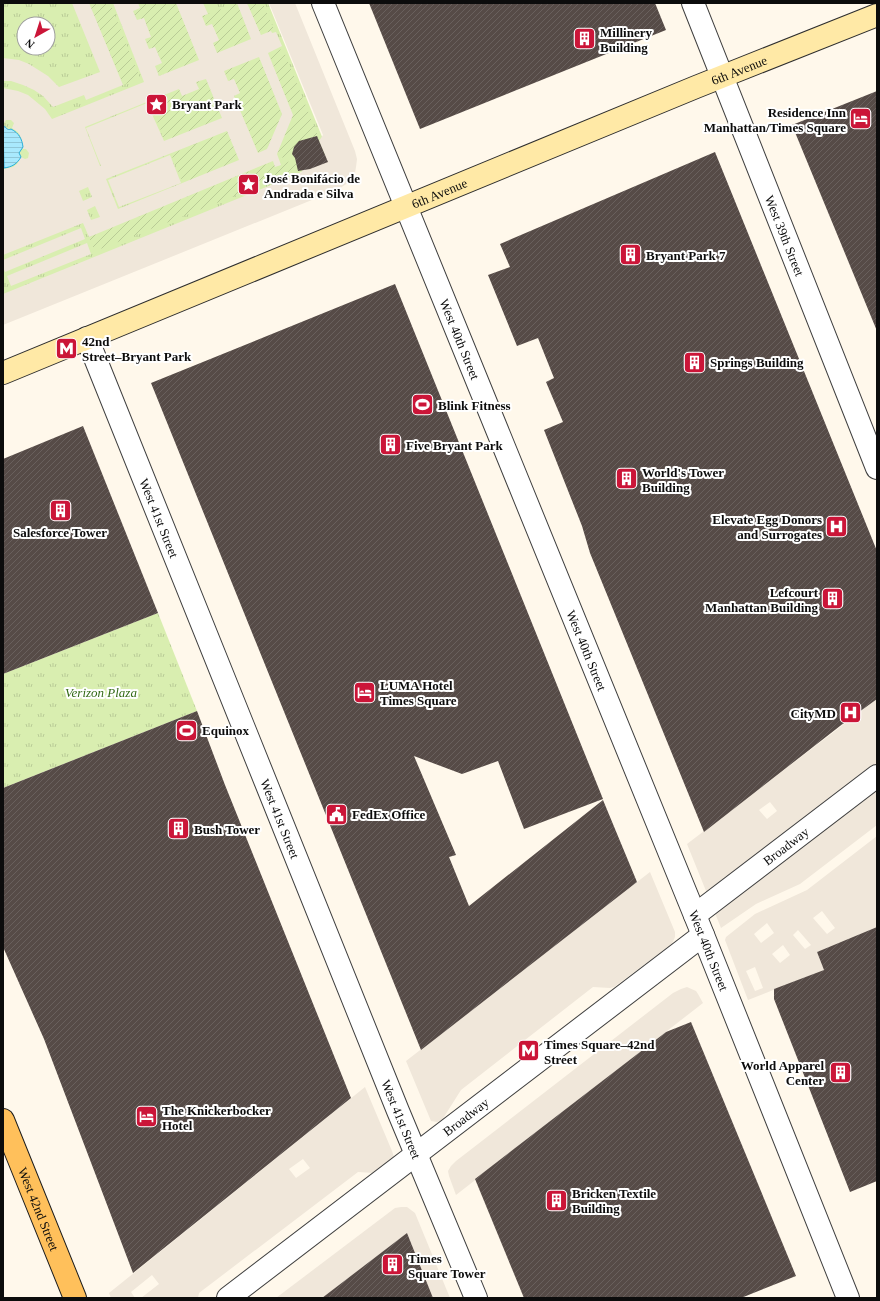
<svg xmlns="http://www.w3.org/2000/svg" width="880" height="1301" viewBox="0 0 880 1301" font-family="Georgia,serif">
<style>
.park{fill:url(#park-tufts);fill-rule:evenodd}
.garden{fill:url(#garden-furrows)}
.plaza{fill:#f0e7da;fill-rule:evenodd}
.water{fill:url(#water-rules);stroke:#28aedc}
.building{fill:url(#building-hatch)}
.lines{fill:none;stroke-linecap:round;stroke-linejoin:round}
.street-casing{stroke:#3f3f3f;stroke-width:24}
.secondary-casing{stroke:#2e2e2e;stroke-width:24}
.primary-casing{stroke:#1d1d1d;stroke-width:24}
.street{stroke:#fff;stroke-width:22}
.secondary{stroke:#ffe9a6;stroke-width:22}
.primary{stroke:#ffc05b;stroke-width:22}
.labels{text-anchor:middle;stroke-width:4;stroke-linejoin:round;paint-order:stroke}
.poi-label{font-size:13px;font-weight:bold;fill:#0c0c0c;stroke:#fff;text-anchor:start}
.street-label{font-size:13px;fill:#0c0c0c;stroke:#fff}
.park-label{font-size:13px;font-style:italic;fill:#336a16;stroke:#fff}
</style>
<defs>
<pattern id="park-tufts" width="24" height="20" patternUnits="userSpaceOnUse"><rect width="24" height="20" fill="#d9eeb0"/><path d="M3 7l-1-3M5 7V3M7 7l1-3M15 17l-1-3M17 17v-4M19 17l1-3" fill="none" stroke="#b9cb96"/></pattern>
<pattern id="garden-furrows" width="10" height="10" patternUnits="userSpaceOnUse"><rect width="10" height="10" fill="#d9eeb0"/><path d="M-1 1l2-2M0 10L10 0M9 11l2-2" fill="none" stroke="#b9cb96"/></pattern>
<pattern id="water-rules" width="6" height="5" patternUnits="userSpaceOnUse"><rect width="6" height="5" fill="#a9e9fd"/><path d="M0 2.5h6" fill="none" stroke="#90c7d8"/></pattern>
<pattern id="building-hatch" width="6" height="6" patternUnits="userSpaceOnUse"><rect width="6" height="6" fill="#564b47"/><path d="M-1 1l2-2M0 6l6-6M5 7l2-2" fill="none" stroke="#69605d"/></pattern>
</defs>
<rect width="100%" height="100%" fill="#fff8eb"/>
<g class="park">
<path d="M 3,3 L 268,3 L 331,159 L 3,303 ZM 24,24 L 48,24 L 48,48 L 24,48 Z"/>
<path d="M 158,613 L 197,711 L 3,788 L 3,674 Z"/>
</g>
<g class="garden">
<path d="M 89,3 L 110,3 L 140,78 L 123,85 Z"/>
<path d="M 138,3 L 176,3 L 199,60 L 159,76 L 155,66 L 162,63 L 155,47 L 149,50 L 145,39 L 151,37 L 144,18 L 137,21 L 133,10 L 140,8 Z"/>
<path d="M 226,3 L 237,3 L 251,39 L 217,53 L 213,43 L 219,40 L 212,24 L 206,26 L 202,16 L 227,7 Z"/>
<path d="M 247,3 L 263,3 L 274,30 L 261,35 Z"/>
<path d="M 278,49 L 279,50 L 283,49 L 318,136 L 316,139 C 304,136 295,141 293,154 L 278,159 L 277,154 L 293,115 L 268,53 Z"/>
<path d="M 259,57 L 282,114 L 267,149 L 258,153 L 234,95 L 240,93 L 234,79 L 228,81 L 224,71 Z"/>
<path d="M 206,78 L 222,118 L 165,141 L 149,101 L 179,89 L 199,89 L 196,82 Z"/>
<path d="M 228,131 L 240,160 L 183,183 L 171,154 Z"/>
<path d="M 295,159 L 298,170 L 259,186 L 255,179 L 239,185 L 242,193 L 95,251 L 89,237 L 274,161 L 276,167 Z"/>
</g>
<g class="plaza">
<path d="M 72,3 L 89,3 L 123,85 L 86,100 L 84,95 L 53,107 L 43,96 L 34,90 L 23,85 L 11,81 L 3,81 L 3,58 L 19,60 L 29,64 L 48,76 L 59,87 L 100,72 Z"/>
<path d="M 113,3 L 138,3 L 140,8 L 133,11 L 137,20 L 144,18 L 151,37 L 145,39 L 149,49 L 155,47 L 162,63 L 155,66 L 159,76 L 199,60 L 176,3 L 203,3 L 208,14 L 202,16 L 206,26 L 212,24 L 219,40 L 213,43 L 217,53 L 251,39 L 237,3 L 247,3 L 261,35 L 271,31 L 272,33 L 276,32 L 282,46 L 268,53 L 293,115 L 277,154 L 281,165 L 275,167 L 273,161 L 89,237 L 83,223 L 3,255 L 3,169 L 13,167 L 17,164 L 21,157 L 25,159 L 28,158 L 29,153 L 26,149 L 23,149 L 22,140 L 18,132 L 12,128 L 14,123 L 11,120 L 6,120 L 3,124 L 3,88 L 18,91 L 28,95 L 45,109 L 52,119 L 144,82 ZM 259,57 L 282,114 L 267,149 L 258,153 L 234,96 L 240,93 L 234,79 L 228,81 L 224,71 ZM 206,79 L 222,118 L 164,141 L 147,103 L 86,128 L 101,166 L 100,166 L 85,127 L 179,89 L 182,96 L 199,89 L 196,82 ZM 227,131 L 239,160 L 118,209 L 106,179 ZM 88,187 L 92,197 L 83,201 L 79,191 ZM 95,206 L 100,217 L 91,220 L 87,210 Z"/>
<path d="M 269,3 L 295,3 L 355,151 L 357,159 L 356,167 L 355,173 L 349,182 L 339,189 L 3,325 L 3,294 L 301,173 L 303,169 L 324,160 L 325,155 L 319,141 L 323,135 Z"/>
<path d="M 170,155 L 181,183 L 119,207 L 108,180 Z"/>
<path d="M 81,228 L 85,239 L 5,272 L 3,267 L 3,260 Z"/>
<path d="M 87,243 L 91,254 L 11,286 L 7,276 Z"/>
<path d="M 877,699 L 877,825 L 800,884 L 756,904 L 721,928 L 687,844 ZM 770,802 L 777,811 L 767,819 L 759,810 Z"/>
<path d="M 877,836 L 877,927 L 817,952 L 824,970 L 748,1000 L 725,940 L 726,937 L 755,914 L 807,890 ZM 822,911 L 835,928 L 827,934 L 813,918 ZM 767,923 L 774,933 L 761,943 L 754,934 ZM 798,930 L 811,945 L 805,949 L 793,935 ZM 783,945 L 790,955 L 780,963 L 772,954 ZM 755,967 L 763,988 L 755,991 L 746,971 Z"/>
<path d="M 650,872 L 675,932 L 675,937 L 672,944 L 614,987 L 610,988 L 593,987 L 461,1090 L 442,1120 L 437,1122 L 431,1121 L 406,1061 Z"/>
<path d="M 687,987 L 696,991 L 698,994 L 703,1003 L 456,1195 L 449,1176 L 448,1171 L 451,1166 L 456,1161 L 673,993 L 681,989 Z"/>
<path d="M 365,1087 L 392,1151 L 394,1157 L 393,1159 L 374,1173 L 358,1172 L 199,1293 L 198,1298 L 141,1298 L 159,1284 L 152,1275 L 131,1292 L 135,1298 L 111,1298 L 109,1293 ZM 303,1159 L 310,1168 L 296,1178 L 289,1169 Z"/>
<path d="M 401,1207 L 407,1207 L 415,1213 L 450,1298 L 433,1298 L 407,1233 L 322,1298 L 276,1298 L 395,1208 Z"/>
</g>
<path class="water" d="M 3,125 C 6,127 7,131 11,129 C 19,133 22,139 23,147 L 19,153 L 21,157 C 17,164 12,167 4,168 Z"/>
<g class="building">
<path d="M 369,3 L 655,3 L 666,30 L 420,129 Z"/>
<path d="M 877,91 L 877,331 L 792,125 Z"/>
<path d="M 317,136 L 328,162 L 310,169 L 298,171 L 295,158 L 292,154 L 294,147 L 299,141 Z"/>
<path d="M 715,152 L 877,551 L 877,699 L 840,726 L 704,832 L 590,553 L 582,526 L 544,430 L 563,422 L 546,382 L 554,378 L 538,338 L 517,346 L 488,275 L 510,267 L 500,244 Z"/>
<path d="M 395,284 L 603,799 L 524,829 L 498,761 L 462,774 L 414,756 L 456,855 L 449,857 L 469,906 L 603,800 L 637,882 L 421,1050 L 151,383 Z"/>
<path d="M 83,426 L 158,613 L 3,674 L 3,459 Z"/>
<path d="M 197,711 L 225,785 L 351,1098 L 133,1273 L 44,1039 L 3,947 L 3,788 Z"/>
<path d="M 877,927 L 877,1181 L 850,1192 L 774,999 L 774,989 L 824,970 L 817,952 Z"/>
<path d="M 691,1022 L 796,1276 L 741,1298 L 524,1298 L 475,1179 L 666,1032 Z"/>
<path d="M 407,1233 L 433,1298 L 322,1298 Z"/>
</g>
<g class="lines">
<defs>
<g id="street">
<path id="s1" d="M 323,3 L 703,935 L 848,1298"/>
<path id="s2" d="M 693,3 L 877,468"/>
<path id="s3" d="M 87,338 L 398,1111 L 476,1298"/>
<path id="s4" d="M 695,915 L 877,776"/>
<path id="s5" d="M 228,1298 L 703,935"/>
</g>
<g id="secondary">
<path id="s6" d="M 3,373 L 696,87 L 877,15"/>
</g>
<g id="primary">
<path id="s7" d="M 3,1120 L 75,1298"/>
</g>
</defs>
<use href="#street" class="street-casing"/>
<use href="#secondary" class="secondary-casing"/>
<use href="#primary" class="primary-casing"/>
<use href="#street" class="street"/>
<use href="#secondary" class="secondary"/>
<use href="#primary" class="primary"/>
</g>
<defs>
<symbol id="building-square" viewBox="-11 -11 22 22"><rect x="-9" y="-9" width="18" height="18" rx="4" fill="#cb1538" stroke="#fff"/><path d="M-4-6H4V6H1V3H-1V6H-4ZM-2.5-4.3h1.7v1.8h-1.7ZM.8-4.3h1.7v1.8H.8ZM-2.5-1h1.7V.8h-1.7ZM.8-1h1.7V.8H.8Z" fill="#fff"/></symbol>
<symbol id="sight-square" viewBox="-11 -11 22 22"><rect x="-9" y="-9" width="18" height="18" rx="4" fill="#cb1538" stroke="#fff"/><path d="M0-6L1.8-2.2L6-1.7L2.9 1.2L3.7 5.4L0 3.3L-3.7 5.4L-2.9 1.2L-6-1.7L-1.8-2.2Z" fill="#fff"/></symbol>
<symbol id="hotel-square" viewBox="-11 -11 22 22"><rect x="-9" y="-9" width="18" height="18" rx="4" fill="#cb1538" stroke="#fff"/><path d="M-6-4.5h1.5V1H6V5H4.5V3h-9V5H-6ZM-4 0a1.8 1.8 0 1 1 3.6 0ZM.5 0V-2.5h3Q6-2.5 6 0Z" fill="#fff"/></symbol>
<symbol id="metro-square" viewBox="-11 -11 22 22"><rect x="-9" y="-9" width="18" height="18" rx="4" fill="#cb1538" stroke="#fff"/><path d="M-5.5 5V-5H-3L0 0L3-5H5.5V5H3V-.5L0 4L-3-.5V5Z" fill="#fff"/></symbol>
<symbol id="stadium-square" viewBox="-11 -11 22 22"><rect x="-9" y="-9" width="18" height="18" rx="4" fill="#cb1538" stroke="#fff"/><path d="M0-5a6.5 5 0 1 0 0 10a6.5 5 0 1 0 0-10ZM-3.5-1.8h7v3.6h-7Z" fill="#fff"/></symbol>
<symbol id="hospital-square" viewBox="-11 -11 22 22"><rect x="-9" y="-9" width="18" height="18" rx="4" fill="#cb1538" stroke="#fff"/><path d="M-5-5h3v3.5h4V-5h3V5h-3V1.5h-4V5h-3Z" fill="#fff"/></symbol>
<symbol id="civic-square" viewBox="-11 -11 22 22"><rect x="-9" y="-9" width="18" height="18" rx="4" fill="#cb1538" stroke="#fff"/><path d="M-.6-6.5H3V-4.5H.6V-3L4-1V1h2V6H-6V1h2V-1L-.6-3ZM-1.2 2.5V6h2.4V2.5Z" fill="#fff"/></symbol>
</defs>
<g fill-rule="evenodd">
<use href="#building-square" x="572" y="26" width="25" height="25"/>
<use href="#sight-square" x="144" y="92" width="25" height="25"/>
<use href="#hotel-square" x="848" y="106" width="25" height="25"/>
<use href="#sight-square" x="236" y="172" width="25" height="25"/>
<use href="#building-square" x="618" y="242" width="25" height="25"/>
<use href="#metro-square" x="54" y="336" width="25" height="25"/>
<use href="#building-square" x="682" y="350" width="25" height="25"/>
<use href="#stadium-square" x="410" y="392" width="25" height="25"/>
<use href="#building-square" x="378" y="432" width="25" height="25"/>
<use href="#building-square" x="614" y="466" width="25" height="25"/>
<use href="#building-square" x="48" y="498" width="25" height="25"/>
<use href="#hospital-square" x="824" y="514" width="25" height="25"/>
<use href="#building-square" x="820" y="586" width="25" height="25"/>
<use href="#hotel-square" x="352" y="680" width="25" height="25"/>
<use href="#hospital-square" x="838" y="700" width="25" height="25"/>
<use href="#stadium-square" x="174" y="718" width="25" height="25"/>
<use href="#civic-square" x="324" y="802" width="25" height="25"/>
<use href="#building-square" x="166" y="816" width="25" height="25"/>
<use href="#metro-square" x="516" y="1038" width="25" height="25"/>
<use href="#building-square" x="828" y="1060" width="25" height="25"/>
<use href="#hotel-square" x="134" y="1104" width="25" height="25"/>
<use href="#building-square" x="544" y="1188" width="25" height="25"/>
<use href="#building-square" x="380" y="1252" width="25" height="25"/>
</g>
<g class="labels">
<g class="poi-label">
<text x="600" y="37">Millinery<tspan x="600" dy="15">Building</tspan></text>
<text x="172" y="109">Bryant Park</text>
<text x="846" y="117" text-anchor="end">Residence Inn<tspan x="846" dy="15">Manhattan/Times Square</tspan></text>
<text x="264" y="183">José Bonifácio de<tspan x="264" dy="15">Andrada e Silva</tspan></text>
<text x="646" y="260">Bryant Park 7</text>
<text x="82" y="346">42nd<tspan x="82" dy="15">Street–Bryant Park</tspan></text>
<text x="710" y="367">Springs Building</text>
<text x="438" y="410">Blink Fitness</text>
<text x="406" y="450">Five Bryant Park</text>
<text x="642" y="477">World's Tower<tspan x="642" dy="15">Building</tspan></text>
<text x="822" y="524" text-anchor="end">Elevate Egg Donors<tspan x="822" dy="15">and Surrogates</tspan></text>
<text x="60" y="537" text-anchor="middle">Salesforce Tower</text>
<text x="818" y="597" text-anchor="end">Lefcourt<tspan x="818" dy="15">Manhattan Building</tspan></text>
<text x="380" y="690">LUMA Hotel<tspan x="380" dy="15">Times Square</tspan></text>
<text x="836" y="718" text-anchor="end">CityMD</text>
<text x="202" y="735">Equinox</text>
<text x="352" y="819">FedEx Office</text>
<text x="194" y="834">Bush Tower</text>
<text x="544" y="1049">Times Square–42nd<tspan x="544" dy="15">Street</tspan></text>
<text x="824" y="1070" text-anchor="end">World Apparel<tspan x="824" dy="15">Center</tspan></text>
<text x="162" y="1115">The Knickerbocker<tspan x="162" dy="15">Hotel</tspan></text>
<text x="572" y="1198">Bricken Textile<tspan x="572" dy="15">Building</tspan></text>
<text x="408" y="1263">Times<tspan x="408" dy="15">Square Tower</tspan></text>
</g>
<g class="street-label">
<text dy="5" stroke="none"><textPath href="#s6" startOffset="796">6th Avenue</textPath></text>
<text dy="5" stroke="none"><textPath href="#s6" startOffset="472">6th Avenue</textPath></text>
<text dy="5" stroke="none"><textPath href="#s2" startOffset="250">West 39th Street</textPath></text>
<text dy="5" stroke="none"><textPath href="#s1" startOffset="363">West 40th Street</textPath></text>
<text dy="5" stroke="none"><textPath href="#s3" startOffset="194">West 41st Street</textPath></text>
<text dy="5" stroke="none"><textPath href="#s1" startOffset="699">West 40th Street</textPath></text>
<text dy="5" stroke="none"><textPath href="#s3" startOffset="518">West 41st Street</textPath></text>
<text dy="5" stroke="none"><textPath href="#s4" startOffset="114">Broadway</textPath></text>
<text dy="5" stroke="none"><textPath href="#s1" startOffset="1023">West 40th Street</textPath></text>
<text dy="5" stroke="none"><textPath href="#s5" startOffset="299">Broadway</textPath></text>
<text dy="5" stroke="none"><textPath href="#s3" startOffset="842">West 41st Street</textPath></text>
<text dy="5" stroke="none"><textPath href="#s7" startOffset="96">West 42nd Street</textPath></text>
</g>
<g class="park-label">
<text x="101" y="697">Verizon Plaza</text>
</g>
</g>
<rect width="880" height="1301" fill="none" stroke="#0c0c0c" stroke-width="8"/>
<g transform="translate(36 36) rotate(219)"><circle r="19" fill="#ffffff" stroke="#9e9e9e"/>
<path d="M0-3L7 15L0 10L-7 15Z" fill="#cb1538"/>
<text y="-6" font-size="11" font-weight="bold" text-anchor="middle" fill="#0c0c0c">N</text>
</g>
</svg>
